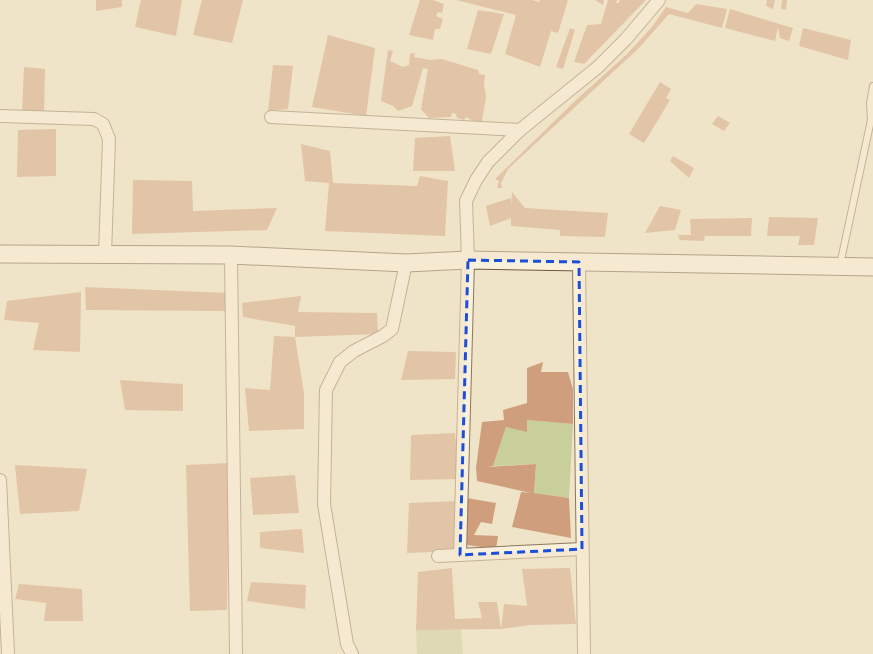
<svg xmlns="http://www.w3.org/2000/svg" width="873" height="654" viewBox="0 0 873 654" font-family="Bitter,serif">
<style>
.green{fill:#c9cf9b}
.building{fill:#cf9f7d}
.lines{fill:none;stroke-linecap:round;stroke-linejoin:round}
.service-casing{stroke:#8d765c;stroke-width:8}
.minor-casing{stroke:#8d765c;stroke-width:14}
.secondary-casing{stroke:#6f573f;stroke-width:19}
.service{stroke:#faf1dc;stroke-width:6}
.minor{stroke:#faf1dc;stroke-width:12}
.secondary{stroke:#faf1dc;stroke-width:17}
.marked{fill:none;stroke:#1d4ed8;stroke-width:3;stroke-dasharray:8 5;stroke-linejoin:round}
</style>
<rect width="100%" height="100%" fill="#f0e4c8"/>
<g class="green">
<path d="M 527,420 L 573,424 L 569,498 L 534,493 L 536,464 L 493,466 L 506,427 L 527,431 Z"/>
<path d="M 461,628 L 463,654 L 417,654 L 416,630 Z"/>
</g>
<g class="building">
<path d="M 96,0 L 122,0 L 122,7 L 96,11 Z"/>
<path d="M 141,0 L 182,0 L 176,36 L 135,27 Z"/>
<path d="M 202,0 L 243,0 L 232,43 L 193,35 Z"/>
<path d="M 420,0 L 433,0 L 444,4 L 442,13 L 438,12 L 436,16 L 443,19 L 440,29 L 435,29 L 433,40 L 409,35 Z"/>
<path d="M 456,0 L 532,0 L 539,2 L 540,0 L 568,0 L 558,33 L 551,31 L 540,67 L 505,54 L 516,15 Z"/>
<path d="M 595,0 L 604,0 L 603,5 Z"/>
<path d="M 608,0 L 617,0 L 616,3 L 619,3 L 620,0 L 646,0 L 584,64 L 574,62 L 587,25 L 601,24 Z"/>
<path d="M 767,0 L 775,0 L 773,9 L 766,6 Z"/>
<path d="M 782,0 L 787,0 L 786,10 L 781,9 Z"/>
<path d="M 696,4 L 727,9 L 722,28 L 669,14 L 639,48 L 508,169 L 501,183 L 502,188 L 497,188 L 499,181 L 495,179 L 576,100 L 626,55 L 652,27 L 666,7 L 688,13 Z"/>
<path d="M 730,9 L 793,28 L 789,41 L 780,38 L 778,27 L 775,41 L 725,28 Z"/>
<path d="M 478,10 L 504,14 L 491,54 L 467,49 Z"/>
<path d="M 570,28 L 575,30 L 563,69 L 556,67 Z"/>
<path d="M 803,28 L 851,40 L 848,60 L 799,46 Z"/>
<path d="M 328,35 L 375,48 L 366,116 L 312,107 Z"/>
<path d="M 388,50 L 393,51 L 390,61 L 403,67 L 409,65 L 410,54 L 415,53 L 414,57 L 430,60 L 442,59 L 478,70 L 479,74 L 485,75 L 484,83 L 486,98 L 481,125 L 466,117 L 464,120 L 457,118 L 456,114 L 452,113 L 451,117 L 429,118 L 421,109 L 428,69 L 423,68 L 412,106 L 398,111 L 393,106 L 381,101 Z"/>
<path d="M 273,65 L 293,66 L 288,109 L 268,111 Z"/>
<path d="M 24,67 L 45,69 L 44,114 L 22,113 Z"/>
<path d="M 660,82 L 671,89 L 666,98 L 670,100 L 644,143 L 629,134 Z"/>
<path d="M 718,116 L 730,123 L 724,131 L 712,124 Z"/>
<path d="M 56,129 L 56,176 L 17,177 L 18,130 Z"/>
<path d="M 450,136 L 455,171 L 413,171 L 415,138 Z"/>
<path d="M 301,144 L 330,151 L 333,183 L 417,186 L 420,176 L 448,181 L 445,236 L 325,231 L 329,183 L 305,181 Z"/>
<path d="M 673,156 L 694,168 L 689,178 L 670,161 Z"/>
<path d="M 133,180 L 192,181 L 193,211 L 277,208 L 267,230 L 132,234 Z"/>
<path d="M 512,192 L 525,208 L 608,213 L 605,237 L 560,236 L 560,230 L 511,226 L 511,218 L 490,226 L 486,206 L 511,198 L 511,207 Z"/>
<path d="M 660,206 L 681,210 L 675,230 L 645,233 Z"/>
<path d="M 769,217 L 818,218 L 814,245 L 798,245 L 800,236 L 767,236 Z"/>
<path d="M 752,218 L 751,236 L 705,236 L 704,241 L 680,240 L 678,235 L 691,235 L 690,219 Z"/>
<path d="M 85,287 L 227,293 L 226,311 L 86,310 Z"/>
<path d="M 81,292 L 80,352 L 33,350 L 39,323 L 4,320 L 7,301 Z"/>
<path d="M 301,296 L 298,312 L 377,313 L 378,334 L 295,337 L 295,326 L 243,317 L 242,303 Z"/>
<path d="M 274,336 L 295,337 L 304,393 L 304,429 L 249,431 L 245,388 L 270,390 Z"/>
<path d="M 408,351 L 456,352 L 455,379 L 401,380 Z"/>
<path d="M 543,362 L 541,372 L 568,372 L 573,389 L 573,424 L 527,420 L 527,432 L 506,427 L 493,466 L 487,467 L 536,464 L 534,493 L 569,498 L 571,538 L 512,527 L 521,492 L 531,493 L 477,481 L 476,468 L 482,422 L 504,420 L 503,410 L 527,403 L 527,368 Z"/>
<path d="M 120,380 L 183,384 L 183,411 L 125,410 Z"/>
<path d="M 455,433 L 459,479 L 410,480 L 411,435 Z"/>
<path d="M 229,463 L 227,610 L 190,611 L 186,465 Z"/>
<path d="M 15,465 L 87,469 L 79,511 L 20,514 Z"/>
<path d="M 295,475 L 299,513 L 253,515 L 250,478 Z"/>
<path d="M 467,498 L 496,503 L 492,524 L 481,522 L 474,535 L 498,536 L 496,549 L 467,545 Z"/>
<path d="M 458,501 L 457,551 L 407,553 L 409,503 Z"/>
<path d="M 302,529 L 304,553 L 260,548 L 260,532 Z"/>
<path d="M 452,568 L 455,619 L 482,618 L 478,602 L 497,602 L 501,629 L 416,630 L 418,572 Z"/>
<path d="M 570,568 L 576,624 L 530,625 L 501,629 L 504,604 L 527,606 L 522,569 Z"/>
<path d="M 251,582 L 306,585 L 305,609 L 247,601 Z"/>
<path d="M 19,584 L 82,589 L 83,621 L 44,621 L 46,603 L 15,599 Z"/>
</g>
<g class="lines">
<defs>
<g id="service">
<path d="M 873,86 L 870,103 L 871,120 L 873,121"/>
<path d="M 840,265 L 871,120"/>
</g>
<g id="minor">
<path d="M 0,116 L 94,119 L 103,124 L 109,139 L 105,254"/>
<path d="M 271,117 L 520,130"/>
<path d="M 231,255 L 236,654"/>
<path d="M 579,262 L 584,654"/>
<path d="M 0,480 L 8,654"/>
<path d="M 460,555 L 468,260 L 466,201 L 476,180 L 488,162 L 520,130 L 598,67 L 626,39 L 659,0"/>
<path d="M 438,556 L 582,549"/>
<path d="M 352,654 L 347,644 L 324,504 L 326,390 L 340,362 L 354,351 L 383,336 L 392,329 L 406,263"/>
</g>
<path id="secondary" d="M 0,254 L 231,255 L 406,263 L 468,260 L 873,267"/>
</defs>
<use href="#service" class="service-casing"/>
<use href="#minor" class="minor-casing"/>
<use href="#secondary" class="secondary-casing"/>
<use href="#service" class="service"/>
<use href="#minor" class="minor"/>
<use href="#secondary" class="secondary"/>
</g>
<path d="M0 0H873V654H0ZM 468,260 L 579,262 L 582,549 L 460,555 Z" fill="#f0e4c8" fill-opacity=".55" fill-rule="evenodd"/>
<path class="marked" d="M 468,260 L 579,262 L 582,549 L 460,555 Z"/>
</svg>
